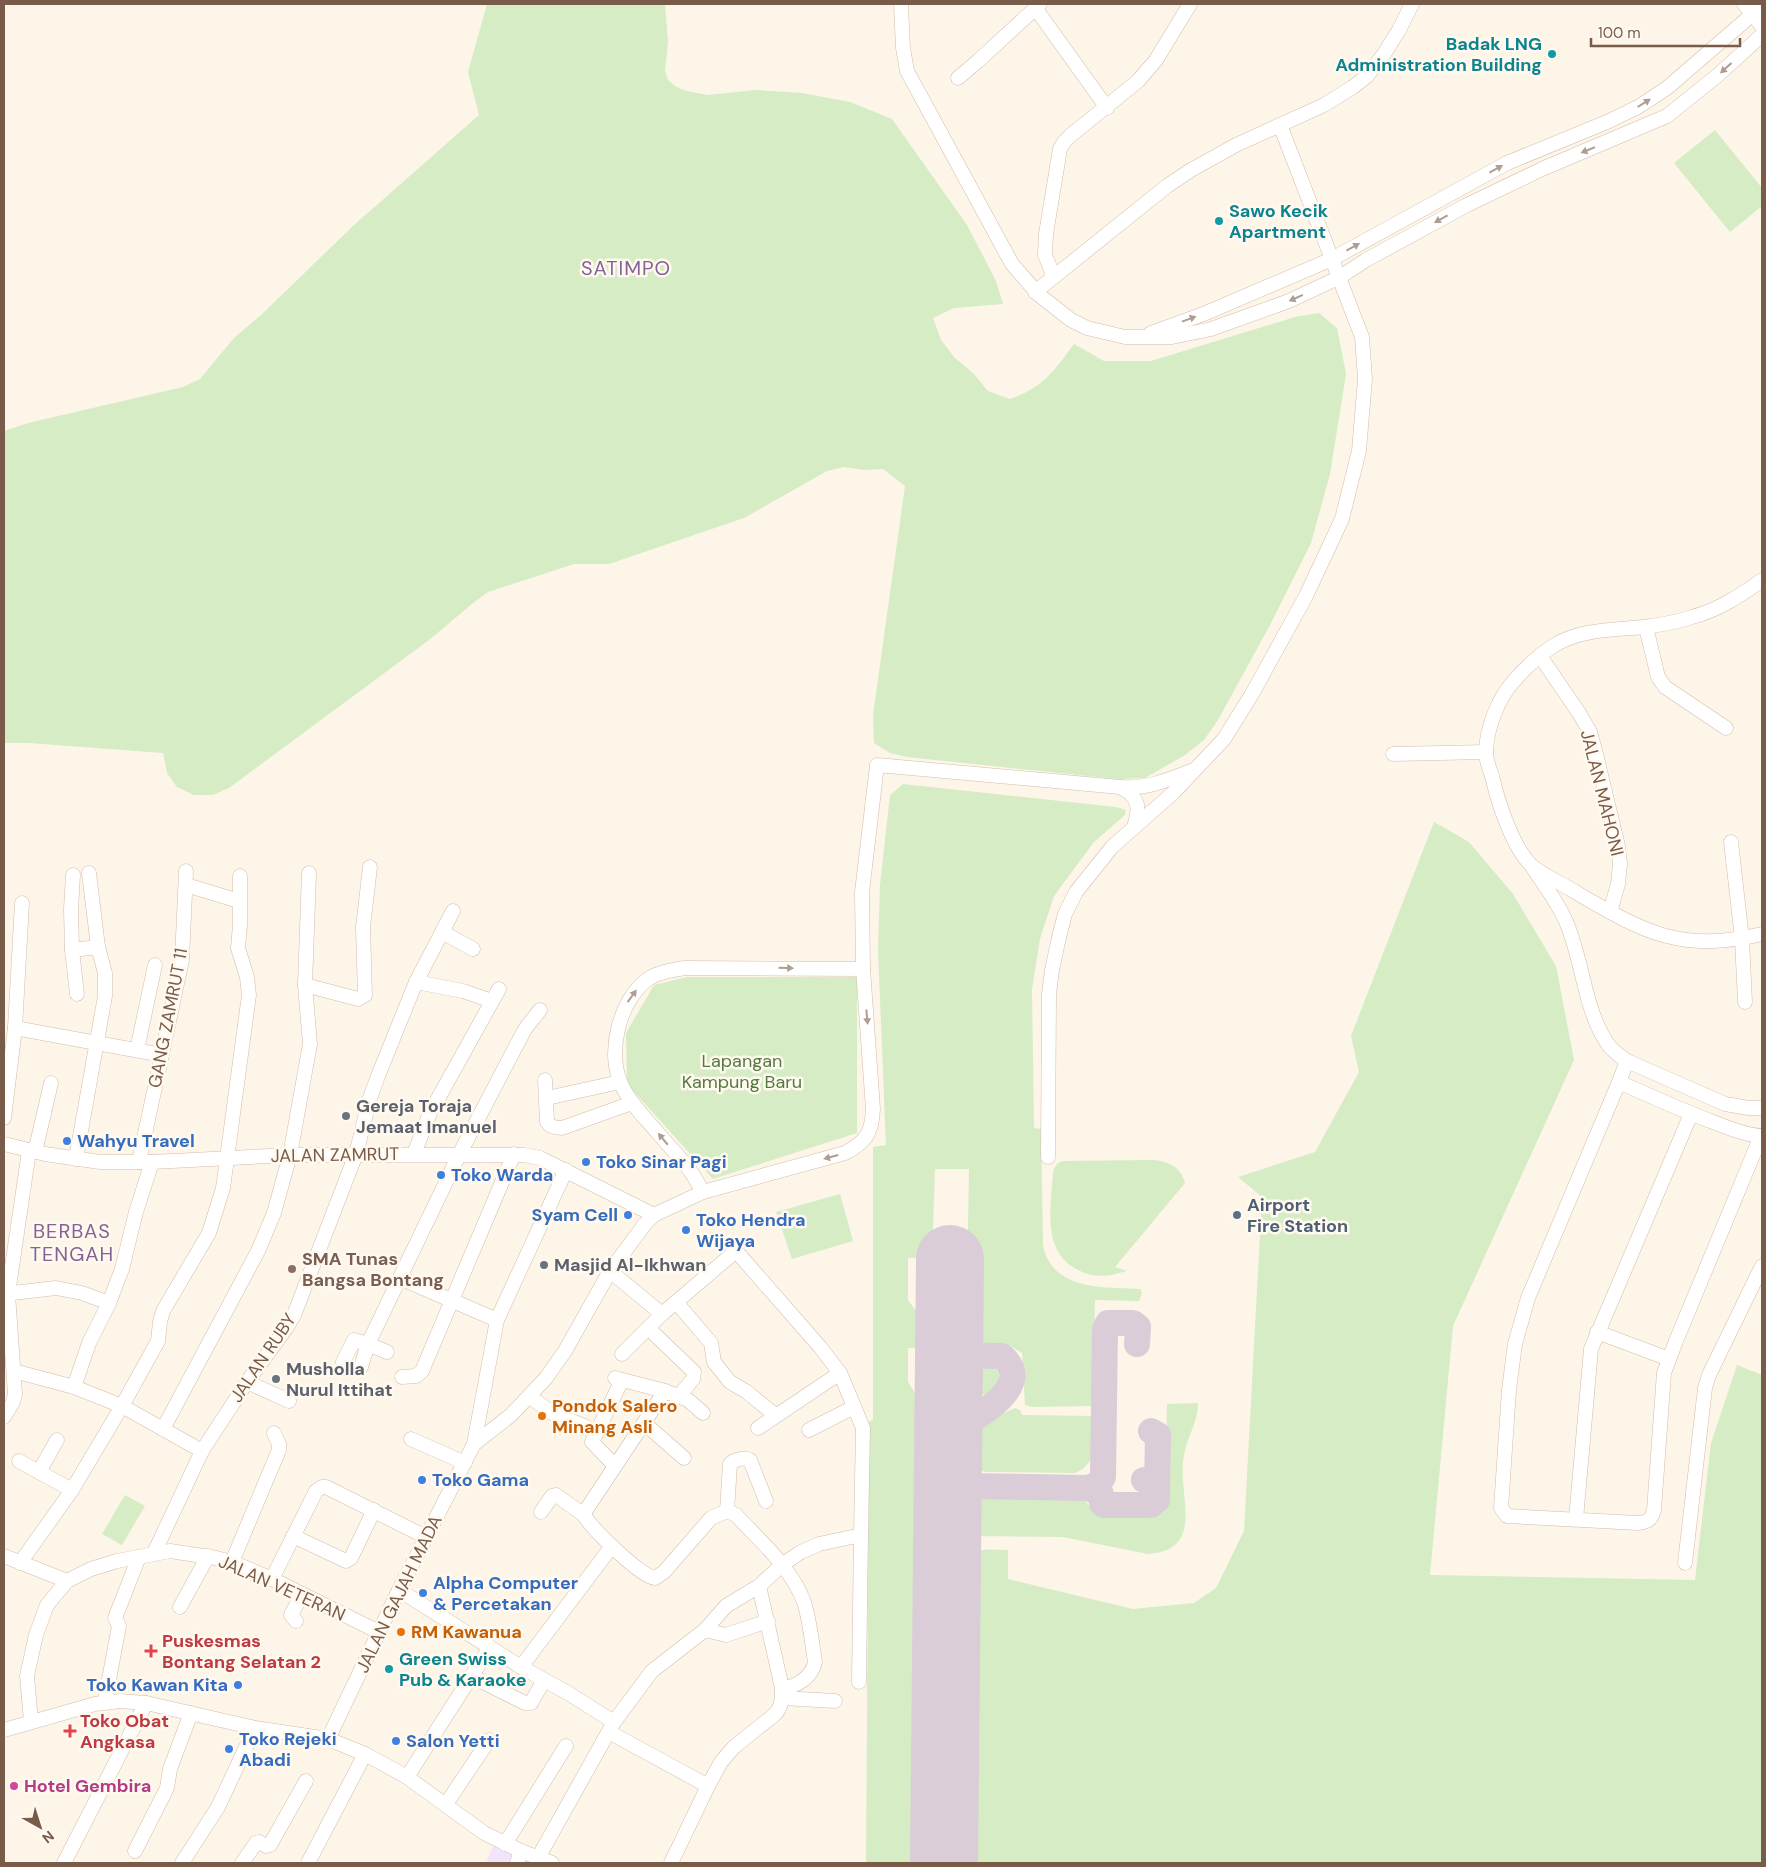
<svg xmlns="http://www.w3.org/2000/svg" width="1766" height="1867" viewBox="0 0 1766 1867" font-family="'DM Sans',sans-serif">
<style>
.education{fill:#f2e4fa}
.green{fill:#d5ecc5}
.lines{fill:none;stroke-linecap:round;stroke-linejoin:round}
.taxiway{stroke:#dacdd8;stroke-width:26}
.runway{stroke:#dacdd8;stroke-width:68}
.minor-casing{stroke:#d0bdac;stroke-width:15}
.minor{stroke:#fff;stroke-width:14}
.oneway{fill:#af9d92}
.culture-dot{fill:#0f9aa8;stroke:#fff9ef;stroke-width:2}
.worship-dot{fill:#6b7280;stroke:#fff9ef;stroke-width:2}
.shop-dot{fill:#3f7fe0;stroke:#fff9ef;stroke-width:2}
.service-dot{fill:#5c6f8a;stroke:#fff9ef;stroke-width:2}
.education-dot{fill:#8d6e63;stroke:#fff9ef;stroke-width:2}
.food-dot{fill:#e8710a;stroke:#fff9ef;stroke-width:2}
.health-dot{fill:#e0444e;stroke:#fff9ef;stroke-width:2}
.hotel-dot{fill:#d1479c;stroke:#fff9ef;stroke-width:2}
.labels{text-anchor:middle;stroke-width:5;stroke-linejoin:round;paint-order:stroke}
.culture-label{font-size:18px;font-weight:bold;fill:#0d838f;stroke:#fff9ef;text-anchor:start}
.street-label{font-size:18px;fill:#795b4a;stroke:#fff9ef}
.park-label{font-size:18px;fill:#517a3e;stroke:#fff9ef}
.worship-label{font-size:18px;font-weight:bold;fill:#5b616d;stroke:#fff9ef;text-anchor:start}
.shop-label{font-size:18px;font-weight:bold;fill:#366cbe;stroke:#fff9ef;text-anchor:start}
.service-label{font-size:18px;font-weight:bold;fill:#4e5e75;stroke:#fff9ef;text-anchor:start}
.education-label{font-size:18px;font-weight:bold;fill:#785e54;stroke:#fff9ef;text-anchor:start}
.food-label{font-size:18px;font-weight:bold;fill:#c56008;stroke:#fff9ef;text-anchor:start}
.health-label{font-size:18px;font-weight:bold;fill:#be3a42;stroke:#fff9ef;text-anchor:start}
.hotel-label{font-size:18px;font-weight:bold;fill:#b23c85;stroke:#fff9ef;text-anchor:start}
.quarter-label{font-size:20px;letter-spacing:1px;fill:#846295;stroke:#fff9ef}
</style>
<rect width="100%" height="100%" fill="#fdf5e8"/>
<path class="education" d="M 493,1846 L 541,1863 L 486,1863 Z"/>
<g class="green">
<path d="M 487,4 L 665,4 L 668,42 L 665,71 L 668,80 L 675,86 L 683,90 L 707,95 L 756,90 L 802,93 L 850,102 L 892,119 L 967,225 L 996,281 L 1003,304 L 954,308 L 933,318 L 941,340 L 955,358 L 973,373 L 988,391 L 1010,399 C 1044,387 1053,372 1074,344 L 1104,361 L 1151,361 L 1295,317 L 1319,313 L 1337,328 L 1346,374 L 1330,474 L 1311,543 L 1270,625 L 1218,720 L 1204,740 L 1185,755 L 1145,778 L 1117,779 L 907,757 L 890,753 L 874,743 L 873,715 L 905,486 L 883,469 L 864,470 L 844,467 L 827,471 L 744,518 L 609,564 L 574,564 L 488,592 L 473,603 L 429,640 L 229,788 L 213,795 L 194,795 L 177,787 L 167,773 L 163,753 L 29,743 L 4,743 L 4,431 L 28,423 L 183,387 L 200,379 L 234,338 L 261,315 L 353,226 L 479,115 L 468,72 Z"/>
<path d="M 1715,130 L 1762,188 L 1762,206 L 1730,232 L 1674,163 Z"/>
<path d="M 903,784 L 1116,807 L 1126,810 L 1125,815 L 1094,842 L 1054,896 L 1040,939 L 1032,989 L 1034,1128 L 1041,1129 L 1043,1245 C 1052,1291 1103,1287 1140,1289 L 1142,1293 L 1139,1301 L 1095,1300 L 1093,1406 L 1032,1407 L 1025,1405 L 1022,1353 L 1009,1345 L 966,1343 L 969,1169 L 935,1169 L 932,1258 L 908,1258 L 908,1300 L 933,1334 L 932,1348 L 908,1348 L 908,1382 L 931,1418 L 927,1863 L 866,1863 L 869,1422 L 873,1419 L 873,1147 L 886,1145 L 878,950 L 880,885 L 890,795 Z"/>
<path d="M 1434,822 L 1469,842 L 1513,894 L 1556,966 L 1574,1060 L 1453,1326 L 1430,1575 L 1695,1580 L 1711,1443 L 1737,1365 L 1762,1375 L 1762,1863 L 962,1863 L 964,1560 C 975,1546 992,1550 1008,1550 L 1008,1579 L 1133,1609 L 1194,1603 L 1216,1588 L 1244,1531 L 1262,1197 L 1238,1177 L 1315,1152 L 1359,1072 L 1351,1036 Z"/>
<path d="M 687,977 L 857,977 L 857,1133 L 713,1179 L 627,1084 L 626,1033 L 654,985 Z"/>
<path d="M 1152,1160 C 1167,1161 1181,1166 1185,1183 L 1115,1267 L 1127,1271 C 1110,1276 1095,1279 1078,1270 C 1041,1252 1051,1206 1053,1172 C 1055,1166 1057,1162 1064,1161 Z"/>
<path d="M 840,1194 L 853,1241 L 792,1259 L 776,1212 Z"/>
<path d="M 988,1364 C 1018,1375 978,1410 971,1388 C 969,1382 971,1374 971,1368 Z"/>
<path d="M 1198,1403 C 1198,1423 1187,1436 1184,1455 C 1176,1492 1208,1550 1148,1554 L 1063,1537 L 973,1536 L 964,1527 L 964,1507 L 969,1500 L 984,1492 L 1071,1494 C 1081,1496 1086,1501 1092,1509 L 1165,1510 L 1167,1404 Z"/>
<path d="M 1015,1408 L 1020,1410 L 1022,1415 L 1093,1416 L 1092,1459 L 1083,1469 L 1075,1473 L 985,1472 C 966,1464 965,1457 965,1438 L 987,1421 Z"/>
<path d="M 125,1495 L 145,1506 L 122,1545 L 102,1534 Z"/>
</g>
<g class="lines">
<g class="taxiway">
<path d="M 1151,1431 L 1158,1435 L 1157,1484"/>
<path d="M 948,1434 C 970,1420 1038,1388 1002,1356 L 949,1355"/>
<path d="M 965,1486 L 1089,1488 L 1098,1484 L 1103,1477 L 1105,1329 L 1108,1323 L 1133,1323 L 1138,1327 L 1137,1344"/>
<path d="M 1089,1488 L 1101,1494 L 1102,1503 L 1104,1505 L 1151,1505 L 1157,1500 L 1157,1484 L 1153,1481 L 1144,1480"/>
<path d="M 948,1503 L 958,1491 L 965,1486 C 955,1480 951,1474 948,1463"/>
</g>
<path class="runway" d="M 944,1863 L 950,1259"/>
<defs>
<g id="minor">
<path d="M 901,4 L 903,48 L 907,71 L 1012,264 L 1039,295 L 1071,320 L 1087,328 L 1125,337 L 1172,337 L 1211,329 L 1289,301 L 1340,277 L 1366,260 L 1465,206 L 1542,169 L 1667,116 L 1718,75 L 1762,35"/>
<path d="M 1744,4 L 1762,26"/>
<path d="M 1036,9 L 1107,108"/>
<path d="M 958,78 L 978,61 L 1040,4"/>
<path d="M 1054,277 L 1045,255 L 1046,234 L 1060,149 L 1064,142 L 1071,135 L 1138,81 L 1156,60 L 1190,4"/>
<path d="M 1035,292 L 1167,186 L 1191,170 L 1236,145 L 1324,105 L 1353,87 L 1367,76 L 1384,54 L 1399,30 L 1412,4"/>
<path d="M 1151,333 L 1206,313 L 1332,259 L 1507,163 L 1607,122 L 1638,107 L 1667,88 L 1762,6"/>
<path d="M 1762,580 C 1740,596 1718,610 1692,617 C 1677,622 1660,625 1644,627 C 1613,630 1580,629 1553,646 C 1539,655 1524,669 1513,682 C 1498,699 1487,727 1486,751 C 1485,760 1491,771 1493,780 C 1499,805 1513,848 1532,866 C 1542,875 1565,885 1577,893 C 1645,933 1682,953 1762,934"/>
<path d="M 1646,627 L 1658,677 L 1665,687 L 1726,728"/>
<path d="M 1540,656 L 1579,713 L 1590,732 L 1595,750 L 1618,846 L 1620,864 L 1618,884 L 1610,912"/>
<path d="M 1393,754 L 1486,752"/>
<path d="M 1121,787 C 1147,789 1168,780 1191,771"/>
<path d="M 1731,842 L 1742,939 L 1745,1002"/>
<path d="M 1533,868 C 1545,886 1559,904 1567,924 C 1583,962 1584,1008 1607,1043 C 1612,1051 1620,1056 1627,1061 L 1725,1104 L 1749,1108 L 1762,1108"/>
<path d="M 186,885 L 239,901"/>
<path d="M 442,932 L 473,949"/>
<path d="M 72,950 L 71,909 L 73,875"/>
<path d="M 416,982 L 463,991 L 492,1001"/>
<path d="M 305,985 L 358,999 L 365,995 L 363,927 L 370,867"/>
<path d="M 77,994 L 72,950 L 98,947"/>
<path d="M 15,1028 L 162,1055"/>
<path d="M 137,1050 L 155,965"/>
<path d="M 1627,1061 L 1619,1082 C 1650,1096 1681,1110 1713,1122 C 1729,1128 1745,1135 1762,1136"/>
<path d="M 545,1080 L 547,1122 C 550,1127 556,1128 562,1128 L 632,1103"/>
<path d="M 1619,1082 L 1528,1298 L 1515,1344 L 1509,1390 L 1501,1508 L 1507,1516 L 1638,1523 C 1648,1522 1651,1520 1654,1510 L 1664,1373 L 1676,1341 L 1761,1136"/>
<path d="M 547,1098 L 620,1082"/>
<path d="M 4,1118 L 15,1028 L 22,903"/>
<path d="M 4,1144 L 45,1154 L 100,1162 L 152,1162 L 290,1155 L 524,1155 L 540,1158 L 654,1215"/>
<path d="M 35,1152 L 51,1083"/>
<path d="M 414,1154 L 430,1113 L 499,989"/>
<path d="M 1048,1157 L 1049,994 L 1052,970 L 1059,937 L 1065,914 L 1076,892 L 1112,847 L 1173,793 L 1224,739 L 1252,694 L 1306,596 L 1342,519 L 1359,451 L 1365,379 L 1362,337 L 1280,125"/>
<path d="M 76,1159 L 105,996 L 105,973 L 98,947 L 89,873"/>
<path d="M 139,1162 L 182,960 L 186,871"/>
<path d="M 703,1192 C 699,1186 696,1179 691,1172 C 681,1158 668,1145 657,1132 C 645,1118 630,1103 622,1086 C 606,1054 619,1000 648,979 C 659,972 672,970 685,968 L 863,969"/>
<path d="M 610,1271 L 662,1314 L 736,1251 L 820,1347 L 840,1373"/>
<path d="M 400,1278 L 497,1320"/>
<path d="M 4,1294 L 56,1288 L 82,1293 L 109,1303"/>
<path d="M 676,1302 L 711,1343 L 714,1362 L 730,1382 L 747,1392 L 775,1415"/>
<path d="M 648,1328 L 694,1372 L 693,1379 L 679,1396"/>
<path d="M 1597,1332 L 1669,1359"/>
<path d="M 622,1354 L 662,1314"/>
<path d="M 343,1362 L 354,1340 L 368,1344 L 459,1155 L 525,1029 L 540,1010"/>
<path d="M 361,1367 L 368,1344 L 387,1352"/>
<path d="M 14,1371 L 74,1387 L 122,1406 L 202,1451"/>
<path d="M 402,1377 L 416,1376 L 422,1371 L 514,1154"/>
<path d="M 615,1378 L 665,1391"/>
<path d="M 247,1382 L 289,1401"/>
<path d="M 74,1387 L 89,1343 L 109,1303 L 122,1269 L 136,1212 L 152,1162"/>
<path d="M 529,1396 L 552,1413 L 584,1426 L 595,1433"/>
<path d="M 703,1413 L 688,1400 L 665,1391 L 586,1510 L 584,1515 C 592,1529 641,1577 655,1578 L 664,1572 L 711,1518 L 727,1511 L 736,1515 C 761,1542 791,1567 804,1602 C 810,1621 812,1643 815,1662 C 812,1677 797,1687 782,1688"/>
<path d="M 4,1417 L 13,1402 L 15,1394 L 8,1294 L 29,1151"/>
<path d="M 644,1423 L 684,1458"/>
<path d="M 163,1429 L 258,1251 L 274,1213 L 290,1155 L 310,1044 L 305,985 L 309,873"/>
<path d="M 809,1430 L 854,1407"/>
<path d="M 411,1439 L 465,1463"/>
<path d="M 57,1440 L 39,1472 L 72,1490"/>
<path d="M 474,1444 L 497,1320 L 566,1170"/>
<path d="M 19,1461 L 39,1472"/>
<path d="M 615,1466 L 592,1442 L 622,1380"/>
<path d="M 727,1511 L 730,1464 C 735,1459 745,1457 750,1460 L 766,1501"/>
<path d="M 541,1512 L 552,1496 L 556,1495 L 584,1515"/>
<path d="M 1576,1519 L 1591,1349 L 1691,1114"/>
<path d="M 293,1536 L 346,1561 L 351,1558 L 374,1510"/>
<path d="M 154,1553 L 202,1451 L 247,1382 L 287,1327 L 294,1315 L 356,1154 L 370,1098 L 378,1076 L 416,982 L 453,911"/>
<path d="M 4,1556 L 67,1581"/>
<path d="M 232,1562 L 279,1450 L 279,1444 L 274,1433"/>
<path d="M 20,1563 L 72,1490 L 122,1406 L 158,1341 L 160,1322 L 163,1311 L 209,1233 L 223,1188 L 249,995 L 247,977 L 238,948 L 240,925 L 240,876"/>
<path d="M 1685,1563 L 1705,1388 L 1709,1375 L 1762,1266"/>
<path d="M 272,1579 L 316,1491 L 322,1487 L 326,1487 L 426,1537"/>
<path d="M 399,1590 L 521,1667 L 568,1693 L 614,1722"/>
<path d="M 180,1607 L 208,1556"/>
<path d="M 296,1621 L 291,1615 L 302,1594"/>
<path d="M 705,1630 L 726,1635 L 768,1621"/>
<path d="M 521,1667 L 612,1546"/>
<path d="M 471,1676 L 525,1703 L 531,1703 L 544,1680"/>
<path d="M 859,1682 L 861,1535"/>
<path d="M 782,1698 L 835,1701"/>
<path d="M 105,1701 L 119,1626 L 115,1618 L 139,1557"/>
<path d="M 31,1721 L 27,1676 L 36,1635 L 47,1605 L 67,1581 L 91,1569 L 117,1561 L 170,1551 L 216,1558 L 232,1562 L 272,1579 L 379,1632"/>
<path d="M 4,1730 L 95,1704 L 120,1701 L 146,1703 L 255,1728 L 328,1739 L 365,1754 L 407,1777 L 484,1833 L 521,1851 L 552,1863"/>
<path d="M 609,1732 L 708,1786"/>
<path d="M 328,1739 L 399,1590 L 474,1444 L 511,1415 L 546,1378 L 565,1351 L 610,1271 L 645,1224 L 654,1215 L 703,1192 L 845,1153 C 866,1142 872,1133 873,1109 L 863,969 L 862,892 L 877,765 L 1120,787 C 1140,797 1140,808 1134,827"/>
<path d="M 407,1777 L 490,1647"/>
<path d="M 446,1804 L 489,1740"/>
<path d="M 505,1844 L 566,1746"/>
<path d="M 135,1851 L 167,1788 L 170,1769 L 191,1713"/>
<path d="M 538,1858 L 614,1722 L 652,1671 L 705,1630 L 726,1606 L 759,1586 L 783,1564 L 801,1552 L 819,1544 L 861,1535 L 863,1428 L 840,1373 L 758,1428"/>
<path d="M 64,1863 L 146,1703"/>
<path d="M 182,1863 L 218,1807 L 255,1728"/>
<path d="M 242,1863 L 256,1843 L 259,1842 L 266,1846 L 270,1845 L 306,1781"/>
<path d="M 308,1863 L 365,1754"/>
<path d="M 517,1863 L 521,1851"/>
<path d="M 671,1863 L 708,1786 L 721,1762 L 734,1747 L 774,1715 C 782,1708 782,1699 782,1688 L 759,1586"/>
</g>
</defs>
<use href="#minor" class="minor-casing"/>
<use href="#minor" class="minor"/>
</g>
<defs><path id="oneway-solid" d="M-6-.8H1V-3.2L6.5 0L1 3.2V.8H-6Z" transform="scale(1.25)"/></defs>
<g class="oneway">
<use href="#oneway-solid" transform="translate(1726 68) rotate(138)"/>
<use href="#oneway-solid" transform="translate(1644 103) rotate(-32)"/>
<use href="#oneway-solid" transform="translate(1588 150) rotate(158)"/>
<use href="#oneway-solid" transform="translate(1496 169) rotate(-29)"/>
<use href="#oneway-solid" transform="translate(1441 219) rotate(151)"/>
<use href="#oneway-solid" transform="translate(1353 247) rotate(-29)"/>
<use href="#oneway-solid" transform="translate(1296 298) rotate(156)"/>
<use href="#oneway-solid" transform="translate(1189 319) rotate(-20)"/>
<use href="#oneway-solid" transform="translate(786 968) rotate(1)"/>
<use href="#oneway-solid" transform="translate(632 996) rotate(-54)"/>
<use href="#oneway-solid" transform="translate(867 1017) rotate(85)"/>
<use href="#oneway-solid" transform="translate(663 1139) rotate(-130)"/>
<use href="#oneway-solid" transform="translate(831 1157) rotate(165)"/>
</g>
<g class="culture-dot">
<circle cx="1552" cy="54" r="5"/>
<circle cx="1219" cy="221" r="5"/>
<circle cx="389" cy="1669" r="5"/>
</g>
<g class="worship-dot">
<circle cx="346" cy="1116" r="5"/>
<circle cx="544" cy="1265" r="5"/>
<circle cx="276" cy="1379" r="5"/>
</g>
<g class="shop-dot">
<circle cx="67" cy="1141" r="5"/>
<circle cx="586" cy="1162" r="5"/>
<circle cx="441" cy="1175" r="5"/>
<circle cx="628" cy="1215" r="5"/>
<circle cx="686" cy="1230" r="5"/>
<circle cx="422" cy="1480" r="5"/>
<circle cx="423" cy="1593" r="5"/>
<circle cx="238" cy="1685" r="5"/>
<circle cx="396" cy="1741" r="5"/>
<circle cx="229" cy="1749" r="5"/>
</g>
<circle class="service-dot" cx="1237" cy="1215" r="5"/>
<circle class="education-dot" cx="292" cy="1269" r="5"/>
<g class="food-dot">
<circle cx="542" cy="1416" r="5"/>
<circle cx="401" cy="1632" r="5"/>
</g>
<g class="health-dot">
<path d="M148.5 1643.5h5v5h5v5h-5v5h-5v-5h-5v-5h5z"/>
<path d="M67.5 1723.5h5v5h5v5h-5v5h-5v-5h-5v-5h5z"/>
</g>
<circle class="hotel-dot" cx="14" cy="1786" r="5"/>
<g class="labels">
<g class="culture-label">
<text x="1542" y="50" text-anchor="end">Badak LNG<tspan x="1542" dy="21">Administration Building</tspan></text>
<text x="1229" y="217">Sawo Kecik<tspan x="1229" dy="21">Apartment</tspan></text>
<text x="399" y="1665">Green Swiss<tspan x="399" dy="21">Pub &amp; Karaoke</tspan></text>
</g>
<g class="street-label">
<text transform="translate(1602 793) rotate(76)" y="6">JALAN MAHONI</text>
<text transform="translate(168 1018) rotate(-79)" y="6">GANG ZAMRUT 11</text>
<text transform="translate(335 1155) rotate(-1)" y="6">JALAN ZAMRUT</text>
<text transform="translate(263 1358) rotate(-56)" y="6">JALAN RUBY</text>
<text transform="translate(282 1588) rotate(24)" y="6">JALAN VETERAN</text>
<text transform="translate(399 1594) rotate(-64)" y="6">JALAN GAJAH MADA</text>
</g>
<g class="park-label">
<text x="742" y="1067">Lapangan<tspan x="742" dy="21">Kampung Baru</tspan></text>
</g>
<g class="worship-label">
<text x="356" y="1112">Gereja Toraja<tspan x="356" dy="21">Jemaat Imanuel</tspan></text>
<text x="554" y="1271">Masjid Al-Ikhwan</text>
<text x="286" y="1375">Musholla<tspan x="286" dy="21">Nurul Ittihat</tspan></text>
</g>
<g class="shop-label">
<text x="77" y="1147">Wahyu Travel</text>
<text x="596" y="1168">Toko Sinar Pagi</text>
<text x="451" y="1181">Toko Warda</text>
<text x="618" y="1221" text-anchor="end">Syam Cell</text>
<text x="696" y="1226">Toko Hendra<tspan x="696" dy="21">Wijaya</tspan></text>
<text x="432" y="1486">Toko Gama</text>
<text x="433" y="1589">Alpha Computer<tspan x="433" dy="21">&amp; Percetakan</tspan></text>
<text x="228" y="1691" text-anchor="end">Toko Kawan Kita</text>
<text x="239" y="1745">Toko Rejeki<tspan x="239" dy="21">Abadi</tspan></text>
<text x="406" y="1747">Salon Yetti</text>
</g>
<g class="service-label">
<text x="1247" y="1211">Airport<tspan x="1247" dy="21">Fire Station</tspan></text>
</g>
<g class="education-label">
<text x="302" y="1265">SMA Tunas<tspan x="302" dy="21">Bangsa Bontang</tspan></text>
</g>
<g class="food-label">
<text x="552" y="1412">Pondok Salero<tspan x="552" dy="21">Minang Asli</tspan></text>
<text x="411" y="1638">RM Kawanua</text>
</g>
<g class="health-label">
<text x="162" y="1647">Puskesmas<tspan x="162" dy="21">Bontang Selatan 2</tspan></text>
<text x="80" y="1727">Toko Obat<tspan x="80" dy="21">Angkasa</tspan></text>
</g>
<g class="hotel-label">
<text x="24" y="1792">Hotel Gembira</text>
</g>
<g class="quarter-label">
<text x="626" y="275">SATIMPO</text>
<text x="72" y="1238">BERBAS<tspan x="72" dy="23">TENGAH</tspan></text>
</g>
</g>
<rect width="1766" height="1867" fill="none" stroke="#795b4a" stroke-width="10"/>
<g transform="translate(40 1827) rotate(141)" stroke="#fff9ef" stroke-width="4" paint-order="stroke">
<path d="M0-4L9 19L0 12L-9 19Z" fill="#795b4a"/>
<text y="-8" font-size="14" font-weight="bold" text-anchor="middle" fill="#795b4a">N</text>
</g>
<path d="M1591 38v8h149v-8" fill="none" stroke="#795b4a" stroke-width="2.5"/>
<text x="1598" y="38" font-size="15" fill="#795b4a" stroke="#fff9ef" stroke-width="4" paint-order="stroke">100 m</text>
</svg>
